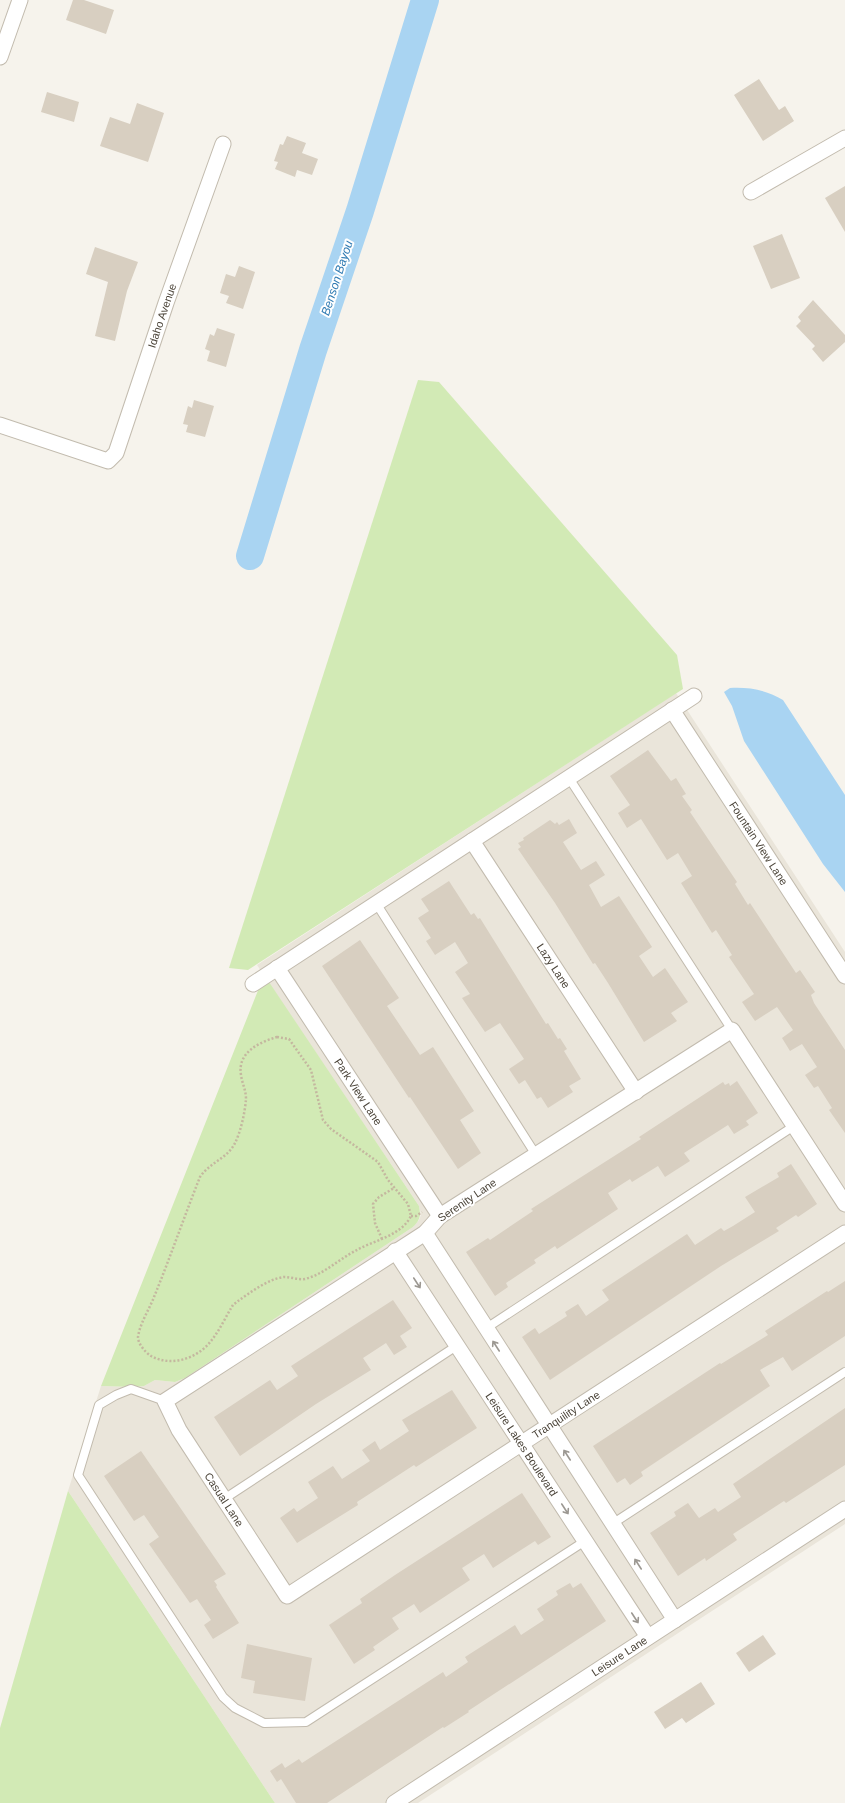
<svg xmlns="http://www.w3.org/2000/svg" width="845" height="1803" viewBox="0 0 845 1803" font-family="Arial,sans-serif">
<style>
.residential{fill:#eae5da}
.green{fill:#d2eab5}
.water{fill:#a9d4f2}
.lines{fill:none;stroke-linecap:round;stroke-linejoin:round}
.river{stroke:#a9d4f2;stroke-width:28}
.building{fill:#d8cfc1}
.service-casing{stroke:#c2bbae;stroke-width:10}
.minor-casing{stroke:#c2bbae;stroke-width:17}
.path{stroke:#c4b79f;stroke-width:2.5;stroke-dasharray:2 2;stroke-linecap:butt}
.service{stroke:#fff;stroke-width:8}
.minor{stroke:#fff;stroke-width:15}
.oneway{stroke:#9c9892}
.labels{text-anchor:middle;stroke-width:4;stroke-linejoin:round;paint-order:stroke}
.street-label{font-size:11px;fill:#4b4439;stroke:#fff}
.water-label{font-size:12px;font-style:italic;fill:#2e7ab2;stroke:#fff}
</style>
<rect width="100%" height="100%" fill="#f6f3ec"/>
<path class="residential" d="M 676,693 L 845,952 L 845,1524 L 418,1803 L 275,1803 L 68,1491 L 101,1386 L 135,1387 L 144,1386 L 155,1380 L 175,1382 L 185,1378 L 413,1227 L 419,1220 L 421,1215 L 419,1206 L 257,965 Z"/>
<g class="green">
<path d="M 418,380 L 439,382 L 677,655 L 683,689 L 248,970 L 229,968 Z"/>
<path d="M 269,982 L 419,1206 C 421,1216 420,1220 413,1227 L 185,1378 L 175,1382 L 155,1380 L 144,1386 L 135,1387 L 101,1386 L 259,988 Z"/>
<path d="M 68,1491 L 275,1803 L 0,1803 L 0,1728 Z"/>
</g>
<path class="water" d="M 730,688 C 749,687 767,690 783,700 L 845,795 L 845,892 L 823,864 L 744,741 L 732,706 L 724,692 Z"/>
<g class="lines">
<path class="river" d="M 250,556 L 313,350 L 360,211 L 425,0"/>
</g>
<g class="building">
<path d="M 73,0 L 84,0 L 114,10 L 106,34 L 66,20 Z"/>
<path d="M 759,79 L 779,110 L 785,106 L 794,121 L 763,141 L 734,95 Z"/>
<path d="M 47,92 L 79,102 L 74,122 L 41,112 Z"/>
<path d="M 137,103 L 164,113 L 148,162 L 100,146 L 110,117 L 130,124 Z"/>
<path d="M 287,136 L 306,143 L 302,153 L 318,159 L 312,175 L 297,170 L 295,177 L 275,169 L 278,162 L 274,161 L 280,144 L 283,145 Z"/>
<path d="M 845,186 L 845,232 L 825,198 Z"/>
<path d="M 782,234 L 800,278 L 771,289 L 753,246 Z"/>
<path d="M 95,247 L 138,262 L 127,291 L 115,341 L 95,336 L 108,282 L 86,274 Z"/>
<path d="M 239,266 L 255,272 L 243,309 L 226,303 L 229,296 L 220,293 L 226,274 L 235,277 Z"/>
<path d="M 813,300 L 845,335 L 845,342 L 823,362 L 812,349 L 815,346 L 796,326 L 801,321 L 798,317 Z"/>
<path d="M 217,328 L 235,334 L 226,367 L 207,361 L 210,351 L 205,349 L 210,334 L 214,336 Z"/>
<path d="M 194,400 L 214,406 L 205,437 L 186,432 L 188,425 L 183,424 L 188,406 L 192,408 Z"/>
<path d="M 648,750 L 671,781 L 676,778 L 686,794 L 682,796 L 692,810 L 690,812 L 737,882 L 735,884 L 748,905 L 750,903 L 796,973 L 800,970 L 815,992 L 811,995 L 814,1003 L 845,1050 L 845,1133 L 829,1110 L 832,1108 L 818,1086 L 814,1088 L 805,1075 L 817,1067 L 802,1044 L 790,1051 L 782,1038 L 793,1030 L 777,1007 L 755,1021 L 742,1002 L 754,994 L 729,957 L 732,955 L 716,930 L 712,933 L 681,883 L 692,876 L 678,853 L 667,860 L 641,819 L 627,828 L 618,813 L 630,805 L 610,776 Z"/>
<path d="M 569,819 L 577,833 L 563,842 L 581,870 L 596,861 L 605,875 L 589,885 L 601,907 L 619,896 L 652,947 L 639,956 L 653,977 L 665,968 L 688,1002 L 671,1013 L 677,1021 L 644,1042 L 608,983 L 595,963 L 593,964 L 555,903 L 518,849 L 521,847 L 518,843 L 524,840 L 523,838 L 550,820 L 555,824 L 557,822 L 559,825 Z"/>
<path d="M 449,881 L 471,915 L 474,913 L 478,919 L 480,918 L 546,1024 L 548,1023 L 558,1039 L 560,1038 L 567,1049 L 564,1051 L 581,1079 L 569,1086 L 573,1092 L 548,1108 L 541,1097 L 537,1099 L 525,1080 L 519,1084 L 509,1069 L 524,1059 L 500,1023 L 485,1032 L 462,998 L 470,994 L 455,972 L 468,963 L 455,942 L 435,955 L 426,941 L 431,938 L 418,918 L 429,911 L 421,899 Z"/>
<path d="M 360,940 L 399,998 L 387,1006 L 420,1055 L 433,1047 L 474,1111 L 460,1120 L 481,1153 L 458,1169 L 410,1097 L 409,1098 L 322,966 Z"/>
<path d="M 737,1081 L 758,1113 L 746,1121 L 749,1125 L 734,1134 L 728,1125 L 684,1153 L 690,1161 L 665,1177 L 658,1166 L 632,1182 L 630,1179 L 608,1193 L 618,1209 L 557,1249 L 555,1246 L 534,1260 L 536,1263 L 506,1283 L 508,1287 L 495,1296 L 466,1252 L 488,1238 L 490,1240 L 533,1211 L 531,1209 L 641,1139 L 639,1137 L 723,1082 L 725,1085 L 729,1083 L 730,1086 Z"/>
<path d="M 791,1164 L 817,1204 L 798,1217 L 796,1215 L 776,1228 L 779,1231 L 721,1266 L 550,1380 L 522,1337 L 535,1328 L 539,1334 L 567,1316 L 565,1312 L 578,1304 L 586,1316 L 609,1300 L 602,1290 L 687,1234 L 695,1245 L 721,1228 L 724,1231 L 733,1226 L 755,1212 L 745,1197 L 779,1177 L 777,1173 Z"/>
<path d="M 845,1281 L 845,1336 L 792,1371 L 783,1357 L 760,1370 L 770,1386 L 641,1472 L 643,1476 L 630,1485 L 625,1478 L 617,1483 L 593,1446 L 720,1363 L 721,1364 L 768,1335 L 765,1331 L 827,1291 L 828,1292 Z"/>
<path d="M 393,1300 L 412,1328 L 400,1336 L 407,1347 L 394,1355 L 386,1343 L 363,1358 L 371,1370 L 316,1404 L 240,1456 L 214,1417 L 270,1380 L 277,1390 L 298,1376 L 291,1366 Z"/>
<path d="M 452,1390 L 477,1428 L 416,1467 L 414,1465 L 357,1502 L 358,1505 L 297,1543 L 280,1518 L 294,1508 L 297,1512 L 318,1498 L 308,1482 L 333,1466 L 342,1479 L 370,1461 L 362,1450 L 375,1441 L 380,1450 L 409,1431 L 402,1420 Z"/>
<path d="M 845,1408 L 845,1465 L 786,1503 L 784,1501 L 733,1534 L 737,1540 L 706,1561 L 705,1558 L 678,1576 L 650,1533 L 676,1516 L 674,1512 L 688,1503 L 699,1518 L 715,1508 L 718,1512 L 741,1497 L 733,1484 Z"/>
<path d="M 141,1451 L 226,1574 L 214,1581 L 217,1585 L 216,1587 L 239,1623 L 213,1639 L 204,1625 L 211,1620 L 197,1599 L 190,1603 L 149,1544 L 159,1537 L 144,1515 L 134,1521 L 104,1476 Z"/>
<path d="M 522,1493 L 551,1537 L 538,1545 L 535,1541 L 493,1568 L 484,1554 L 462,1568 L 470,1580 L 420,1613 L 414,1604 L 392,1618 L 399,1629 L 373,1647 L 375,1650 L 354,1664 L 329,1625 L 362,1603 L 360,1599 L 395,1575 Z"/>
<path d="M 570,1583 L 573,1588 L 581,1583 L 606,1621 L 468,1711 L 469,1712 L 444,1728 L 443,1727 L 327,1803 L 296,1803 L 281,1779 L 277,1782 L 270,1771 L 282,1763 L 285,1768 L 299,1759 L 302,1763 L 443,1672 L 446,1677 L 468,1662 L 465,1657 L 515,1625 L 521,1635 L 544,1620 L 537,1609 L 558,1595 L 556,1591 Z"/>
<path d="M 763,1635 L 776,1654 L 749,1672 L 736,1653 Z"/>
<path d="M 247,1644 L 312,1658 L 305,1701 L 253,1693 L 255,1681 L 241,1678 Z"/>
<path d="M 701,1682 L 715,1704 L 686,1723 L 682,1718 L 665,1729 L 654,1712 Z"/>
</g>
<g class="lines">
<defs>
<g id="service">
<path d="M 569,778 L 732,1030"/>
<path d="M 376,903 L 536,1155"/>
<path d="M 485,1329 L 794,1126"/>
<path d="M 165,1401 L 131,1389 L 116,1395 L 99,1405 L 78,1475 L 223,1697 L 235,1708 L 264,1723 L 306,1722 L 585,1541"/>
<path d="M 224,1499 L 458,1345"/>
<path d="M 612,1524 L 845,1372"/>
</g>
<g id="minor">
<path d="M 0,57 L 20,0"/>
<path d="M 751,192 L 845,138"/>
<path id="s1" d="M 0,425 L 108,461 L 116,453 L 166,303 L 223,144"/>
<path id="s2" d="M 672,710 L 845,976"/>
<path id="s3" d="M 472,841 L 636,1092"/>
<path id="s4" d="M 277,968 L 440,1216"/>
<path d="M 253,984 L 694,696"/>
<path id="s5" d="M 845,1204 L 732,1030 L 440,1216 L 425,1233 L 165,1401 L 179,1430 L 287,1596 L 845,1233"/>
<path d="M 425,1233 L 675,1620"/>
<path id="s6" d="M 395,1251 L 648,1637"/>
<path id="s7" d="M 394,1803 L 845,1509"/>
</g>
</defs>
<use href="#service" class="service-casing"/>
<use href="#minor" class="minor-casing"/>
<g class="path">
<path d="M 277,1037 L 289,1039 L 311,1070 L 323,1120 L 331,1129 L 378,1162 L 388,1180 L 408,1204 L 411,1216 C 401,1236 374,1240 355,1251 C 338,1260 324,1274 305,1279 C 298,1280 291,1277 284,1277 C 268,1279 251,1292 238,1301 L 233,1305 C 226,1316 220,1330 211,1341 C 197,1359 171,1367 151,1356 C 145,1352 138,1344 138,1337 C 140,1323 149,1310 154,1297 C 170,1258 184,1217 200,1177 C 209,1163 228,1158 235,1143 C 241,1131 245,1112 246,1099 C 246,1090 242,1083 241,1075 C 237,1052 260,1042 277,1037 Z"/>
<path d="M 411,1216 L 416,1216 L 422,1212"/>
<path d="M 382,1239 L 375,1223 L 373,1204 L 379,1197 L 394,1188"/>
</g>
<use href="#service" class="service"/>
<use href="#minor" class="minor"/>
</g>
<defs><path id="oneway-shaft" d="M-6 0H5M1.5-3L5.5 0L1.5 3" fill="none" stroke-width="1.6" stroke-linecap="round" stroke-linejoin="round"/></defs>
<g class="oneway">
<use href="#oneway-shaft" transform="translate(417 1283) rotate(57)"/>
<use href="#oneway-shaft" transform="translate(496 1346) rotate(-123)"/>
<use href="#oneway-shaft" transform="translate(567 1455) rotate(-123)"/>
<use href="#oneway-shaft" transform="translate(565 1509) rotate(57)"/>
<use href="#oneway-shaft" transform="translate(638 1564) rotate(-123)"/>
<use href="#oneway-shaft" transform="translate(635 1618) rotate(57)"/>
</g>
<g class="labels">
<g class="street-label">
<text dy="4" stroke="none"><textPath href="#s1" startOffset="270">Idaho Avenue</textPath></text>
<text dy="4" stroke="none"><textPath href="#s2" startOffset="159">Fountain View Lane</textPath></text>
<text dy="4" stroke="none"><textPath href="#s3" startOffset="149">Lazy Lane</textPath></text>
<text dy="4" stroke="none"><textPath href="#s4" startOffset="148">Park View Lane</textPath></text>
<text transform="translate(467 1200) rotate(-34)" y="4">Serenity Lane</text>
<text dy="4" stroke="none"><textPath href="#s5" startOffset="1449">Tranquility Lane</textPath></text>
<text dy="4" stroke="none"><textPath href="#s6" startOffset="231">Leisure Lakes Boulevard</textPath></text>
<text dy="4" stroke="none"><textPath href="#s5" startOffset="1001">Casual Lane</textPath></text>
<text dy="4" stroke="none"><textPath href="#s7" startOffset="269">Leisure Lane</textPath></text>
</g>
<g class="water-label">
<text transform="translate(337 278) rotate(-72)" y="4">Benson Bayou</text>
</g>
</g>
</svg>
